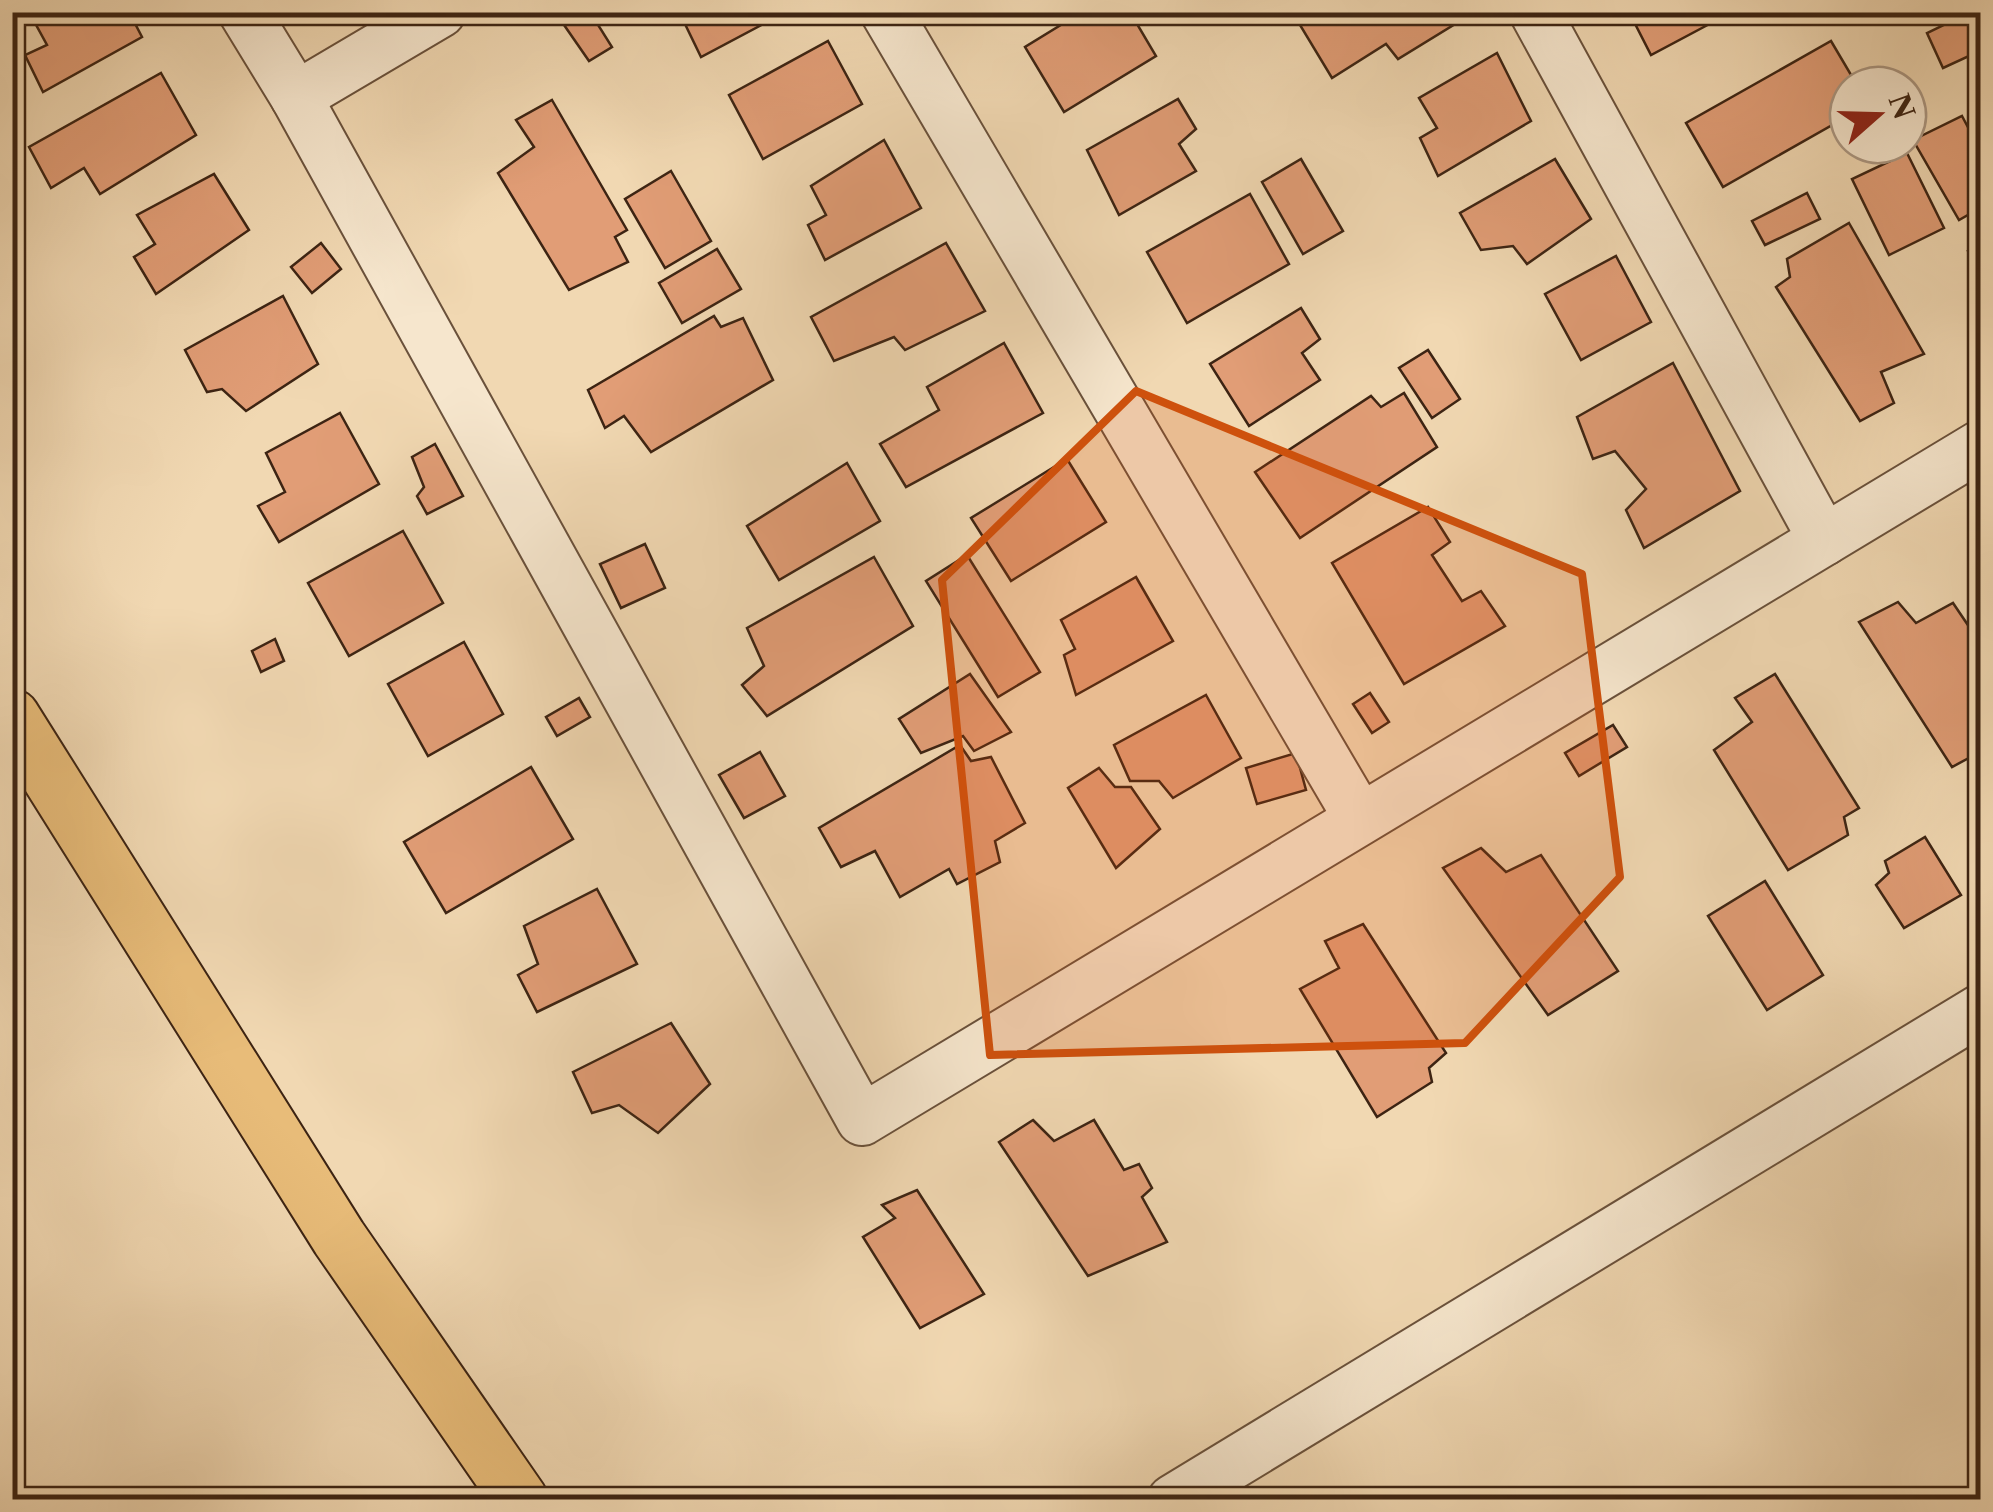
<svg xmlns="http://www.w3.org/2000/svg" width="1993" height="1512" viewBox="0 0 1993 1512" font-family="'Libre Caslon Text',serif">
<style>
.building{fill:#e19d76;stroke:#3d2413;stroke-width:2.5}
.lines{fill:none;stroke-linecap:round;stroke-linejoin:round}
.minor-casing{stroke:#6a513b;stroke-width:54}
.primary-casing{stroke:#3d2413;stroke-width:59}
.minor{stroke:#f6e6cd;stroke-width:50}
.primary{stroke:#e8bc79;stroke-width:55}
.marked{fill:#ce510d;fill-opacity:0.2;stroke:#ce510d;stroke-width:8;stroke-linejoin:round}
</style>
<rect width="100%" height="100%" fill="#f1d8b2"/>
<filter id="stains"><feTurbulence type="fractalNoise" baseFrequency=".002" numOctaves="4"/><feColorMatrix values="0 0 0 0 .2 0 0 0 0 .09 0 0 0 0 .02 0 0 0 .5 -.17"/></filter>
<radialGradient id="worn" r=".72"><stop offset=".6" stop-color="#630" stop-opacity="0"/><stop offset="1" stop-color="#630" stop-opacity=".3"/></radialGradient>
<g class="building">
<path d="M 29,12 L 129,12 L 142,37 L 43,92 L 25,55 L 47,45 Z"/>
<path d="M 577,12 L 590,12 L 612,47 L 589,61 L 562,22 Z"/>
<path d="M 700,12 L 786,12 L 701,57 L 684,22 Z"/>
<path d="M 1082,12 L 1130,12 L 1156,56 L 1064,112 L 1025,47 Z"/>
<path d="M 1323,12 L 1473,12 L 1473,13 L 1398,59 L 1386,44 L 1332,78 L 1300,25 Z"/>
<path d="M 1629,12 L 1732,12 L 1651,55 Z"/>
<path d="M 1941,12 L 1980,12 L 1980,51 L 1943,68 L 1927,33 L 1946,24 Z"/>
<path d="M 828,41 L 862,104 L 763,159 L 729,95 Z"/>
<path d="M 1831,41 L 1857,85 L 1848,85 L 1848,116 L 1723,187 L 1686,123 Z"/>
<path d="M 1497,53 L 1531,121 L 1438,176 L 1420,138 L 1437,128 L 1419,98 Z"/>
<path d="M 161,73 L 196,135 L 100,194 L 84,168 L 51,188 L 29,147 Z"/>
<path d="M 1178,99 L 1196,129 L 1179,144 L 1196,171 L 1119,215 L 1087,150 Z"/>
<path d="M 552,100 L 627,230 L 615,237 L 628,262 L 569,290 L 498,173 L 534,147 L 516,120 Z"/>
<path d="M 1962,116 L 1980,150 L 1980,208 L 1959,220 L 1913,140 Z"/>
<path d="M 884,140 L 921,208 L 825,260 L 808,225 L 826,215 L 811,186 Z"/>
<path d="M 1907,153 L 1944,228 L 1889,255 L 1852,179 Z"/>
<path d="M 1301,159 L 1343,231 L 1303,254 L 1262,182 Z"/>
<path d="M 1555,159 L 1591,219 L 1527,264 L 1513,246 L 1481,250 L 1460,213 Z"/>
<path d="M 671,171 L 711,241 L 665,268 L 625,199 Z"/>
<path d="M 214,174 L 249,230 L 156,294 L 134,257 L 155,244 L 137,215 Z"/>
<path d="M 1807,193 L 1820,219 L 1765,245 L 1752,221 Z"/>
<path d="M 1250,194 L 1289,264 L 1187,323 L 1147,252 Z"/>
<path d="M 1849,223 L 1924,354 L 1881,372 L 1894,403 L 1860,421 L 1776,287 L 1790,277 L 1787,259 Z"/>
<path d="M 321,243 L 341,269 L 312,293 L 291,267 Z"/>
<path d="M 946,243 L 985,311 L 905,350 L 894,337 L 834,361 L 811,317 Z"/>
<path d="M 1980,243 L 1980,272 L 1968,251 Z"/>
<path d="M 717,249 L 741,289 L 682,323 L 659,283 Z"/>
<path d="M 1616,256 L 1651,322 L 1581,360 L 1545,294 Z"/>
<path d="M 283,296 L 318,364 L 246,411 L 222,389 L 207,392 L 185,350 Z"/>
<path d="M 1301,308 L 1320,339 L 1302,353 L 1320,380 L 1249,426 L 1210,364 Z"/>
<path d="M 714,316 L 721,327 L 743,318 L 773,380 L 651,452 L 624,416 L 605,428 L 588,390 Z"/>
<path d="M 1004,343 L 1043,413 L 906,487 L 880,444 L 939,410 L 927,387 Z"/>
<path d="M 1428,350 L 1460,399 L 1432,418 L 1399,368 Z"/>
<path d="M 1673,363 L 1740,491 L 1644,548 L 1626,510 L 1646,489 L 1615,451 L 1593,459 L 1577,417 Z"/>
<path d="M 1404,393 L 1437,447 L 1300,538 L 1255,472 L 1371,396 L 1381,407 Z"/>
<path d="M 340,413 L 379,484 L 279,542 L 258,506 L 285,492 L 266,453 Z"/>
<path d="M 435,444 L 463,496 L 427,514 L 417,496 L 424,487 L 412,457 Z"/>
<path d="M 1067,459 L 1106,522 L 1011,581 L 971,518 Z"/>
<path d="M 847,463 L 880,521 L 779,580 L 747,526 Z"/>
<path d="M 1980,496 L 1980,520 L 1970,502 Z"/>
<path d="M 1428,507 L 1450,542 L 1432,555 L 1462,601 L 1481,591 L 1505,626 L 1404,684 L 1332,563 Z"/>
<path d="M 403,531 L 443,603 L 349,656 L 308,583 Z"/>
<path d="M 645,544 L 665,588 L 621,608 L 600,564 Z"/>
<path d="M 967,555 L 1040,672 L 998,697 L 926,581 Z"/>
<path d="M 874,557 L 913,626 L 767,716 L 742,685 L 764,666 L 747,628 Z"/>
<path d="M 1136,577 L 1173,641 L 1076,695 L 1064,655 L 1075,649 L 1061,620 Z"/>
<path d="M 1898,602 L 1916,623 L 1953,603 L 1980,643 L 1980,752 L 1952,767 L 1859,622 Z"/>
<path d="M 275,639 L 284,661 L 261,672 L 252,651 Z"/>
<path d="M 464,642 L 503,714 L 428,756 L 388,684 Z"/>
<path d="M 970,674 L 1011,732 L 974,751 L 963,736 L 921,753 L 899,719 Z"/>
<path d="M 1775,674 L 1859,808 L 1844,817 L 1848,835 L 1788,870 L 1714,750 L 1752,722 L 1735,698 Z"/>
<path d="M 1370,693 L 1389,722 L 1372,733 L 1353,704 Z"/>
<path d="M 1206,695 L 1241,758 L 1173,798 L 1159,781 L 1130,781 L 1114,745 Z"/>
<path d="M 579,698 L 590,717 L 557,736 L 546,717 Z"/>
<path d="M 1613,725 L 1627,747 L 1579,776 L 1565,753 Z"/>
<path d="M 960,745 L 971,761 L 991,757 L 1025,823 L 995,841 L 1000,862 L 957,884 L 949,869 L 900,897 L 875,851 L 841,867 L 819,828 Z"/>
<path d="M 760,752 L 785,796 L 744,818 L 719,775 Z"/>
<path d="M 1296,753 L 1306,790 L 1257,804 L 1246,768 Z"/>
<path d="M 531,767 L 573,839 L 446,913 L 404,842 Z"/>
<path d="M 1099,768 L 1115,787 L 1131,787 L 1160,829 L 1116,868 L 1068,788 Z"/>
<path d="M 1925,837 L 1961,895 L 1904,928 L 1876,885 L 1889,873 L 1885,861 Z"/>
<path d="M 1481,848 L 1506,872 L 1541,855 L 1618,971 L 1548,1015 L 1443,868 Z"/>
<path d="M 1765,881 L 1823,975 L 1767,1010 L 1708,916 Z"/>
<path d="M 597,889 L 637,964 L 537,1012 L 518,975 L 538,964 L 524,926 Z"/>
<path d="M 1363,924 L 1446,1053 L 1429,1068 L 1432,1082 L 1377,1117 L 1300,989 L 1339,968 L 1325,941 Z"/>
<path d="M 671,1023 L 710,1084 L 658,1133 L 619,1105 L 592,1113 L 573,1072 Z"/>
<path d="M 1033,1120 L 1054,1141 L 1094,1120 L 1124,1170 L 1139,1164 L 1152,1188 L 1142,1197 L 1167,1242 L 1088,1276 L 999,1142 Z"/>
<path d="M 917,1190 L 984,1294 L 920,1328 L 863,1237 L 895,1218 L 882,1205 Z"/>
</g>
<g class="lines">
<defs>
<g id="minor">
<path d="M 244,12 L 296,97 L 862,1120 L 1980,446"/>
<path d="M 886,12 L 1360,819"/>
<path d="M 1535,12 L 1824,540"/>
<path d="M 296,97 L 440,12"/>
<path d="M 1173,1500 L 1980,1010"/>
</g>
<path id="primary" d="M 12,717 L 339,1238 L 520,1500"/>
</defs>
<use href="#minor" class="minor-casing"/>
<use href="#primary" class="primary-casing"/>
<use href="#minor" class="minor"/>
<use href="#primary" class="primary"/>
</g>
<path class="marked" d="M 1136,391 L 1582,574 L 1620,877 L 1465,1043 L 990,1055 L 942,580 Z"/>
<rect width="1993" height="1512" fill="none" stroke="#f1d8b2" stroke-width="50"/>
<rect x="15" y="15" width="1963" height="1482" fill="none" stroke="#3d2413" stroke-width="5"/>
<rect x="25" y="25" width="1943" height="1462" fill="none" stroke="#3d2413" stroke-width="2.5"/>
<g transform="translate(1878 115) rotate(70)"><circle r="48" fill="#f6e6cd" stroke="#ac9883" stroke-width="2.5"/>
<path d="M0-8L18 38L0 25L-18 38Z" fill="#8f2418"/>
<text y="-15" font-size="28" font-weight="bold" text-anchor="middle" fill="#3d2413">N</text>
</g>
<rect width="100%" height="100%" filter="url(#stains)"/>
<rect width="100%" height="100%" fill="url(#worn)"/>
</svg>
